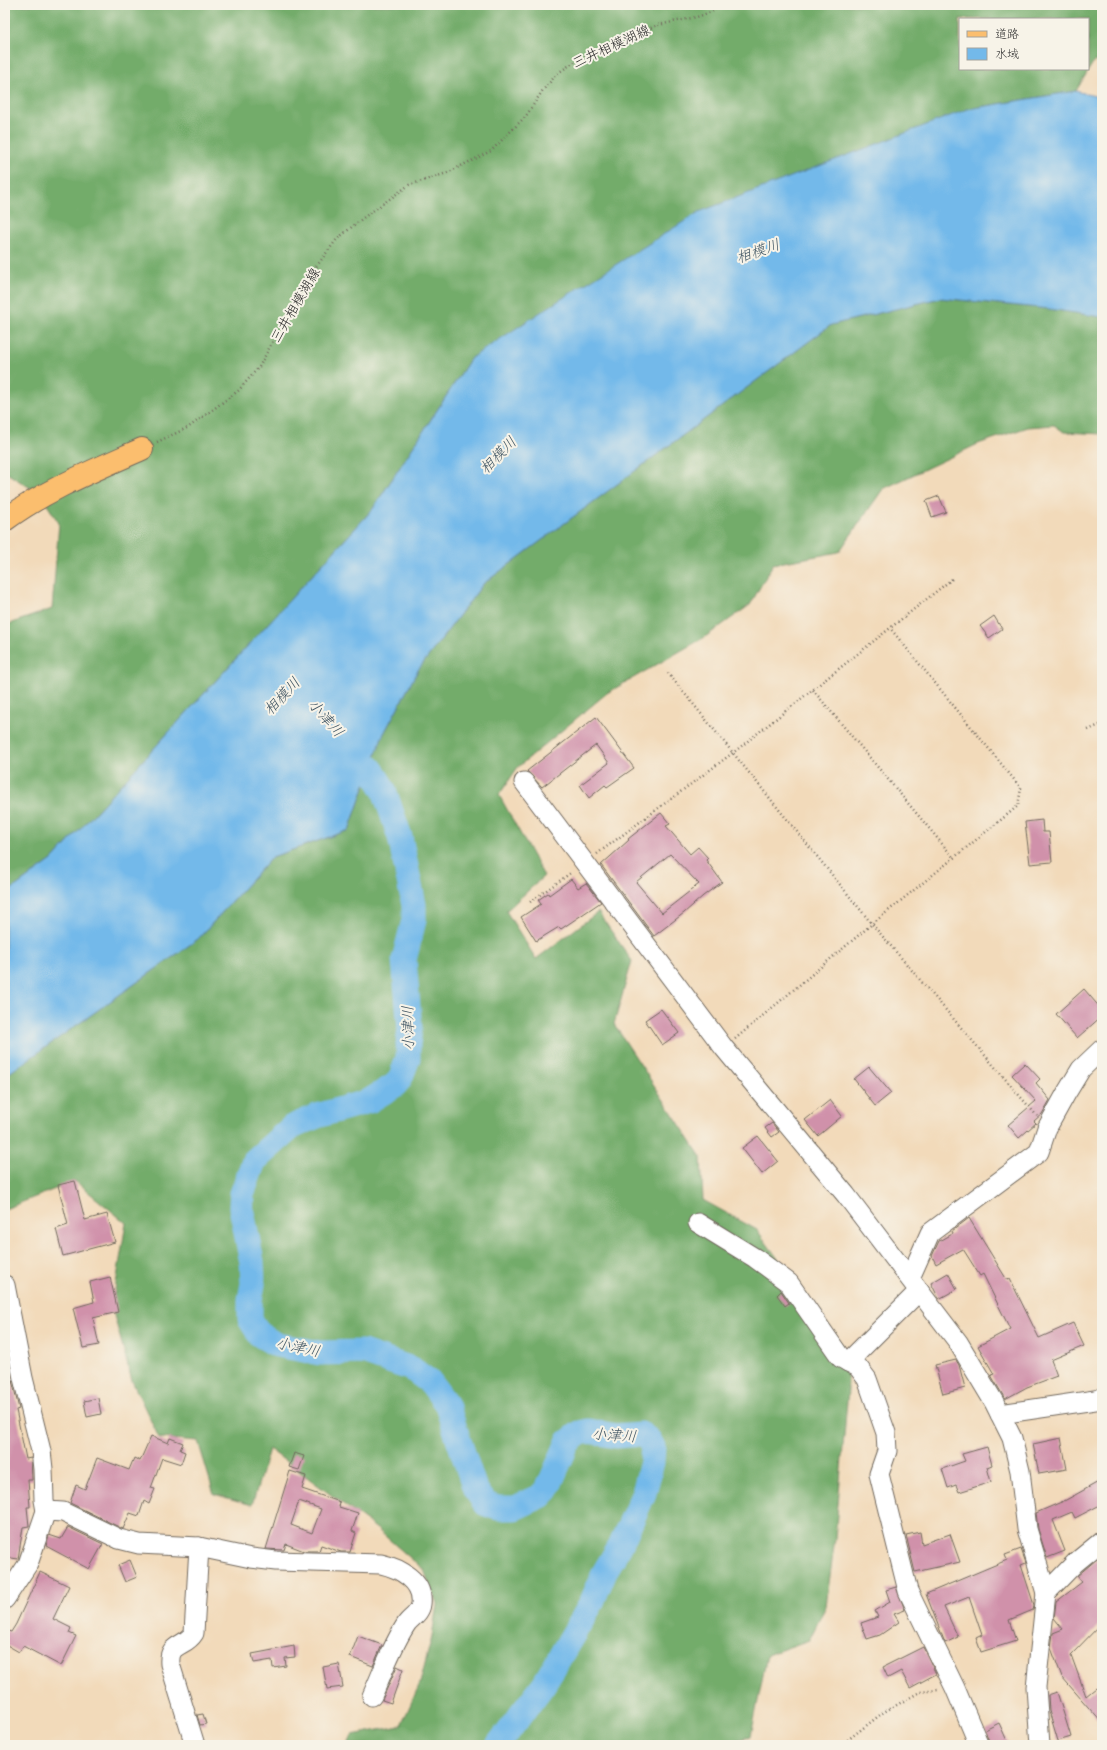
<svg xmlns="http://www.w3.org/2000/svg" width="1107" height="1750" viewBox="0 0 1107 1750" font-family="Mynerve,'Klee One',sans-serif">
<style>
.forest{fill:#73ac6b;stroke:#4f6c4b;fill-rule:evenodd}
.water{fill:#73b9ea;stroke:#4f728a}
.lines{fill:none;stroke-linecap:round;stroke-linejoin:round}
.river{stroke:#73b9ea;stroke-width:25}
.building{fill:#d091aa;fill-rule:evenodd}
.minor-casing{stroke:#71685d;stroke-width:21}
.major-casing{stroke:#71685d;stroke-width:24}
.path{stroke:#71685d;stroke-width:2.5;stroke-dasharray:1 3;stroke-linecap:butt}
.minor{stroke:#fff;stroke-width:19}
.major{stroke:#fbbe6e;stroke-width:22}
.labels{text-anchor:middle;stroke-width:4;stroke-linejoin:round;paint-order:stroke}
.street-label{font-size:14px;fill:#2b2b2b;stroke:#f7f3e8}
.water-label{font-size:15px;font-style:italic;fill:#415664;stroke:#f7f3e8}
</style>
<rect width="100%" height="100%" fill="#f7f3e8"/>
<filter id="ink" filterUnits="userSpaceOnUse"><feTurbulence type="fractalNoise" baseFrequency=".025" numOctaves="2"/><feDisplacementMap in="SourceGraphic" scale="8" xChannelSelector="R" yChannelSelector="G"/><feConvolveMatrix kernelMatrix="1 2 1 2 8 2 1 2 1" color-interpolation-filters="sRGB"/></filter>
<filter id="wash" filterUnits="userSpaceOnUse"><feTurbulence type="fractalNoise" baseFrequency=".012" numOctaves="4" result="noise"/><feDisplacementMap in="SourceGraphic" scale="16" xChannelSelector="R" yChannelSelector="G"/><feGaussianBlur stdDeviation="0.9" result="paint"/><feColorMatrix in="noise" values="0 0 0 0 0 0 0 0 0 0 0 0 0 0 0 0 0 1.4 0 .05"/><feComposite in="paint" operator="in"/></filter>
<g filter="url(#wash)">
<rect width="100%" height="100%" fill="#f2daba"/>
<g class="forest">
<path d="M 5,5 L 1102,5 L 1102,63 L 1094,61 L 1076,91 L 968,109 L 471,358 L 372,510 L 52,860 L 5,894 L 5,621 L 9,624 L 52,609 L 59,523 L 40,494 L 5,472 ZM 960,19 L 1088,19 L 1088,69 L 960,69 Z"/>
<path d="M 940,298 L 1049,309 L 1102,317 L 1102,434 L 1064,432 L 1054,425 L 1028,427 L 978,444 L 883,489 L 839,552 L 773,564 L 750,605 L 705,637 L 607,693 L 518,767 L 499,795 L 544,876 L 506,911 L 536,959 L 598,912 L 632,961 L 614,1024 L 701,1157 L 703,1200 L 757,1230 L 846,1352 L 848,1390 L 835,1538 L 826,1606 L 809,1640 L 767,1655 L 751,1736 L 722,1745 L 348,1745 L 352,1735 L 401,1726 L 420,1683 L 432,1636 L 437,1604 L 424,1570 L 377,1529 L 269,1449 L 252,1505 L 214,1494 L 198,1441 L 159,1438 L 132,1381 L 112,1308 L 126,1223 L 75,1181 L 5,1209 L 5,1076 L 198,939 L 272,857 L 349,830 L 382,737 L 418,670 L 483,584 L 831,325 Z"/>
</g>
<path class="water" d="M 1076,91 L 1102,98 L 1102,317 L 1049,309 L 940,298 L 831,325 L 483,584 L 418,670 L 382,737 L 349,830 L 272,857 L 198,939 L 5,1076 L 5,894 L 52,860 L 372,510 L 471,358 L 544,310 L 699,212 L 968,109 Z"/>
<g class="lines">
<path class="river" d="M 348,743 L 372,770 L 384,790 L 400,837 L 414,905 L 414,920 L 404,960 L 410,1029 L 408,1044 L 408,1058 L 400,1079 L 395,1085 L 369,1101 L 317,1116 L 292,1127 L 254,1161 L 242,1194 L 241,1207 L 252,1262 L 253,1284 L 250,1300 L 250,1319 L 260,1335 L 277,1345 L 320,1353 L 363,1352 L 412,1369 L 431,1383 L 447,1405 L 475,1489 L 486,1504 L 498,1508 L 515,1508 L 541,1496 L 547,1490 L 568,1442 L 580,1433 L 589,1431 L 616,1436 L 641,1434 L 649,1440 L 653,1447 L 652,1462 L 644,1493 L 620,1546 L 605,1571 L 591,1604 L 544,1684 L 498,1745"/>
</g>
<g id="blocks">
<g class="building">
<path d="M 939,496 L 946,512 L 932,517 L 926,501 Z"/>
<path d="M 994,616 L 1002,629 L 989,638 L 980,626 Z"/>
<path d="M 596,717 L 634,768 L 607,787 L 605,785 L 589,798 L 580,785 L 609,763 L 596,745 L 542,787 L 527,771 Z"/>
<path d="M 661,813 L 670,824 L 666,826 L 690,854 L 698,847 L 708,858 L 706,860 L 722,882 L 703,896 L 684,913 L 654,936 L 601,865 L 629,840 L 628,839 ZM 670,854 L 699,884 L 662,913 L 636,882 Z"/>
<path d="M 1042,820 L 1043,832 L 1049,832 L 1052,862 L 1030,864 L 1025,822 Z"/>
<path d="M 571,879 L 578,888 L 586,883 L 601,902 L 561,929 L 559,927 L 536,941 L 521,917 L 541,904 L 538,900 L 548,893 L 549,895 Z"/>
<path d="M 1084,989 L 1102,1010 L 1102,1016 L 1077,1038 L 1056,1014 Z"/>
<path d="M 661,1009 L 679,1033 L 662,1045 L 645,1020 Z"/>
<path d="M 1025,1063 L 1040,1079 L 1036,1083 L 1050,1100 L 1042,1114 L 1034,1121 L 1036,1123 L 1019,1138 L 1008,1125 L 1036,1101 L 1012,1075 Z"/>
<path d="M 869,1067 L 891,1093 L 875,1106 L 854,1079 Z"/>
<path d="M 830,1100 L 842,1116 L 818,1136 L 805,1120 Z"/>
<path d="M 772,1123 L 779,1132 L 772,1137 L 765,1128 Z"/>
<path d="M 758,1136 L 778,1161 L 762,1174 L 742,1148 Z"/>
<path d="M 75,1181 L 85,1220 L 107,1214 L 115,1242 L 63,1256 L 56,1229 L 68,1225 L 58,1185 Z"/>
<path d="M 969,1218 L 1007,1280 L 1010,1279 L 1039,1338 L 1073,1323 L 1084,1346 L 1051,1360 L 1057,1376 L 1027,1387 L 1005,1399 L 991,1375 L 994,1374 L 978,1346 L 1010,1329 L 983,1274 L 980,1276 L 963,1249 L 936,1264 L 932,1256 L 939,1241 L 953,1233 L 952,1231 Z"/>
<path d="M 948,1273 L 957,1289 L 939,1299 L 931,1283 Z"/>
<path d="M 110,1277 L 118,1312 L 93,1318 L 99,1345 L 83,1348 L 73,1308 L 94,1302 L 90,1282 Z"/>
<path d="M 781,1291 L 789,1303 L 785,1306 L 777,1295 Z"/>
<path d="M 956,1360 L 959,1365 L 965,1388 L 943,1394 L 935,1365 Z"/>
<path d="M 12,1380 L 19,1409 L 16,1410 L 26,1459 L 31,1458 L 32,1480 L 28,1480 L 30,1507 L 27,1507 L 29,1526 L 23,1527 L 18,1559 L 5,1557 L 7,1530 L 5,1530 L 5,1382 Z"/>
<path d="M 98,1398 L 101,1414 L 87,1417 L 84,1401 Z"/>
<path d="M 151,1436 L 168,1443 L 170,1438 L 183,1443 L 180,1450 L 185,1452 L 181,1464 L 162,1458 L 151,1488 L 155,1489 L 149,1504 L 144,1501 L 139,1516 L 130,1513 L 123,1529 L 70,1503 L 76,1485 L 85,1489 L 97,1458 L 129,1470 L 134,1458 L 140,1461 Z"/>
<path d="M 1061,1438 L 1067,1469 L 1039,1474 L 1033,1444 Z"/>
<path d="M 987,1447 L 992,1465 L 987,1467 L 991,1482 L 959,1492 L 956,1485 L 948,1488 L 942,1469 L 965,1461 L 962,1454 Z"/>
<path d="M 294,1453 L 304,1456 L 299,1470 L 289,1467 Z"/>
<path d="M 290,1471 L 306,1476 L 302,1489 L 340,1502 L 339,1507 L 358,1513 L 352,1531 L 356,1533 L 350,1552 L 341,1552 L 321,1545 L 319,1551 L 304,1551 L 286,1544 L 284,1550 L 266,1549 ZM 299,1501 L 321,1509 L 312,1533 L 291,1525 Z"/>
<path d="M 1102,1480 L 1102,1504 L 1075,1518 L 1072,1512 L 1053,1520 L 1065,1551 L 1047,1558 L 1038,1529 L 1036,1513 L 1066,1500 Z"/>
<path d="M 68,1527 L 103,1544 L 89,1569 L 46,1546 L 49,1535 L 61,1539 Z"/>
<path d="M 920,1532 L 922,1544 L 950,1534 L 960,1562 L 915,1572 L 906,1535 Z"/>
<path d="M 1021,1549 L 1026,1563 L 1021,1565 L 1034,1605 L 1033,1610 L 1009,1620 L 1016,1641 L 981,1652 L 976,1638 L 982,1635 L 969,1597 L 944,1607 L 958,1637 L 945,1643 L 926,1594 L 1007,1560 L 1005,1555 Z"/>
<path d="M 1097,1559 L 1102,1566 L 1102,1623 L 1071,1655 L 1086,1696 L 1096,1688 L 1102,1695 L 1102,1723 L 1062,1677 L 1051,1648 L 1053,1633 L 1063,1629 L 1054,1618 L 1056,1602 L 1082,1582 L 1077,1576 Z"/>
<path d="M 130,1560 L 137,1577 L 125,1582 L 118,1565 Z"/>
<path d="M 40,1572 L 69,1586 L 53,1619 L 71,1628 L 69,1633 L 76,1636 L 61,1666 L 23,1646 L 19,1652 L 5,1644 L 5,1630 L 11,1632 L 16,1624 Z"/>
<path d="M 896,1587 L 905,1610 L 894,1614 L 899,1622 L 880,1635 L 867,1639 L 861,1623 L 878,1617 L 875,1611 L 890,1602 L 886,1590 Z"/>
<path d="M 358,1636 L 382,1645 L 373,1666 L 350,1657 Z"/>
<path d="M 294,1646 L 295,1657 L 285,1658 L 286,1666 L 273,1668 L 272,1660 L 254,1663 L 252,1654 Z"/>
<path d="M 923,1647 L 936,1674 L 910,1688 L 901,1671 L 888,1678 L 883,1667 Z"/>
<path d="M 339,1664 L 343,1687 L 327,1689 L 323,1667 Z"/>
<path d="M 397,1666 L 403,1669 L 391,1703 L 382,1700 Z"/>
<path d="M 1057,1692 L 1071,1737 L 1058,1741 L 1049,1711 L 1048,1695 Z"/>
<path d="M 203,1714 L 206,1724 L 200,1725 L 197,1715 Z"/>
<path d="M 999,1723 L 1009,1745 L 990,1744 L 985,1730 Z"/>
</g>
</g>
</g>
<g filter="url(#ink)">
<use href="#blocks" fill-opacity="0" stroke="#71685d" stroke-width="1"/>
<g class="lines">
<defs>
<g id="minor">
<path d="M 524,782 L 724,1048 L 846,1195 L 958,1342 L 994,1402 L 1012,1438 L 1020,1471 L 1027,1529 L 1046,1593"/>
<path d="M 698,1223 L 755,1258 L 789,1283 L 841,1358 L 858,1367 L 867,1379 L 886,1433 L 887,1451 L 879,1474 L 908,1591 L 955,1688 L 979,1745"/>
<path d="M 910,1278 L 930,1233 L 1039,1152 L 1047,1128 L 1067,1092 L 1081,1069 L 1102,1049"/>
<path d="M 5,1285 L 23,1378 L 41,1451 L 43,1469 L 44,1500 L 46,1511"/>
<path d="M 848,1362 L 919,1291"/>
<path d="M 1000,1414 L 1095,1400 L 1102,1398"/>
<path d="M 5,1599 L 28,1564 L 46,1511 L 63,1512 L 119,1539 L 139,1544 L 199,1547 L 251,1558 L 276,1561 L 381,1564 C 399,1568 424,1581 421,1604 C 420,1613 412,1617 407,1623 C 392,1645 383,1672 372,1696"/>
<path d="M 195,1745 L 170,1664 C 168,1642 185,1648 194,1633 L 199,1547"/>
<path d="M 1040,1745 L 1036,1687 L 1046,1593 L 1075,1563 L 1102,1541"/>
</g>
<path id="major" d="M 5,520 C 47,489 95,470 142,449"/>
</defs>
<use href="#minor" class="minor-casing"/>
<use href="#major" class="major-casing"/>
<g class="path">
<path d="M 157,442 L 189,427 L 238,391 L 259,367 L 306,280 L 337,239 L 363,218 L 409,185 L 447,173 L 491,151 L 526,116 L 543,90 L 558,73 L 576,61 L 600,49 L 658,25 L 697,17 L 713,11 L 722,5"/>
<path d="M 668,673 L 872,924 L 1037,1116"/>
<path d="M 813,690 L 954,858"/>
<path d="M 1088,730 L 1102,724"/>
<path d="M 597,854 L 734,752 L 952,579"/>
<path d="M 530,902 L 572,872"/>
<path d="M 735,1039 L 872,924 L 1018,806 L 1021,788 L 890,628"/>
<path d="M 841,1745 L 884,1712 L 920,1692 L 938,1690"/>
</g>
<use href="#minor" class="minor"/>
<use href="#major" class="major"/>
</g>
</g>
<g class="labels">
<g class="street-label">
<text transform="translate(611 46) rotate(-25)" y="5">三井相模湖線</text>
<text transform="translate(295 305) rotate(-60)" y="5">三井相模湖線</text>
</g>
<g class="water-label">
<text transform="translate(758 251) rotate(-19)" y="5">相模川</text>
<text transform="translate(498 455) rotate(-45)" y="5">相模川</text>
<text transform="translate(282 696) rotate(-47)" y="5">相模川</text>
<text transform="translate(326 718) rotate(48)" y="5">小津川</text>
<text transform="translate(408 1028) rotate(-91)" y="5">小津川</text>
<text transform="translate(298 1347) rotate(12)" y="5">小津川</text>
<text transform="translate(614 1435) rotate(4)" y="5">小津川</text>
</g>
</g>
<rect width="1107" height="1750" fill="none" stroke="#f7f3e8" stroke-width="20"/>
<rect x="959" y="18" width="130" height="52" fill="#f7f3e8" stroke="#a5a39c"/>
<rect x="967" y="31" width="20" height="6" fill="#fbbe6e" stroke="#a5a39c"/>
<text x="995" y="38" font-size="12" fill="#2b2b2b">道路</text>
<rect x="967" y="48" width="20" height="12" fill="#73b9ea" stroke="#a5a39c"/>
<text x="995" y="58" font-size="12" fill="#2b2b2b">水域</text>
</svg>
